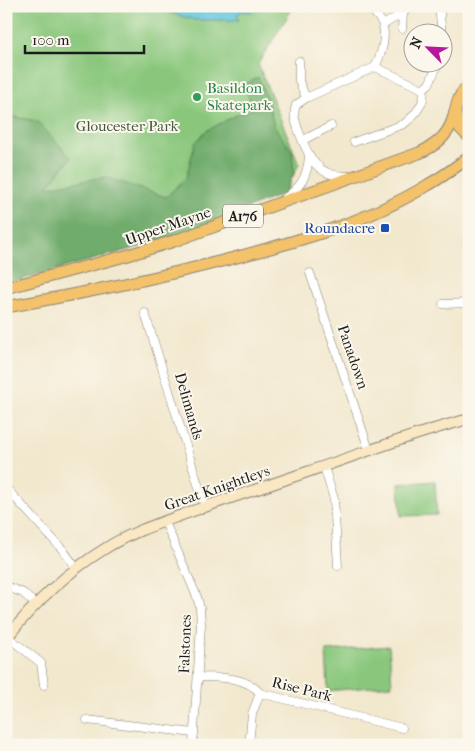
<svg xmlns="http://www.w3.org/2000/svg" width="475" height="751" viewBox="0 0 475 751" font-family="'IM FELL French Canon',serif">
<style>
.green{fill:#8ac77d;stroke:#53724c}
.forest{fill:#6fac6c;stroke:#466444}
.water{fill:#61c6df;stroke:#3e717e}
.lines{fill:none;stroke-linecap:round;stroke-linejoin:round}
.street-casing{stroke:#878275;stroke-width:9}
.secondary-casing{stroke:#878275;stroke-width:12}
.primary-casing{stroke:#878275;stroke-width:13}
.street{stroke:#fff;stroke-width:8}
.secondary{stroke:#fae7c3;stroke-width:10}
.primary{stroke:#f3c26a;stroke-width:11}
.leisure-dot{fill:#2e9e5b;stroke:#fbf7ec;stroke-width:2}
.transit-dot{fill:#1a4fb4;stroke:#fbf7ec;stroke-width:2}
.labels{text-anchor:middle;stroke-width:4;stroke-linejoin:round;paint-order:stroke}
.shield{fill:#fbf7ec;stroke:#5f5e5a;stroke-width:1}
.shield-label{font-size:14px;font-weight:bold;fill:#1c1c1c}
.leisure-label{font-size:15px;fill:#27864d;stroke:#fbf7ec;text-anchor:start}
.park-label{font-size:15px;fill:#42583e;stroke:#fbf7ec}
.street-label{font-size:15px;fill:#1c1c1c;stroke:#fbf7ec}
.transit-label{font-size:15px;fill:#164399;stroke:#fbf7ec;text-anchor:end}
</style>
<rect width="100%" height="100%" fill="#fbf7ec"/>
<filter id="ink" filterUnits="userSpaceOnUse"><feTurbulence type="fractalNoise" baseFrequency=".02" numOctaves="2"/><feDisplacementMap in="SourceGraphic" scale="10" xChannelSelector="R" yChannelSelector="G"/><feConvolveMatrix kernelMatrix="1 2 1 2 8 2 1 2 1" color-interpolation-filters="sRGB"/></filter>
<filter id="wash" filterUnits="userSpaceOnUse"><feTurbulence type="fractalNoise" baseFrequency=".0096" numOctaves="4" result="noise"/><feDisplacementMap in="SourceGraphic" scale="20" xChannelSelector="R" yChannelSelector="G"/><feGaussianBlur stdDeviation="1.12" result="paint"/><feColorMatrix in="noise" values="0 0 0 0 0 0 0 0 0 0 0 0 0 0 0 0 0 1.4 0 .05"/><feComposite in="paint" operator="in"/></filter>
<g filter="url(#wash)">
<rect width="100%" height="100%" fill="#f2e8ce"/>
<g class="green">
<path d="M 6,6 L 294,6 L 258,64 L 299,164 L 287,188 L 6,284 Z"/>
<path d="M 435,481 L 437,515 L 401,516 L 399,484 Z"/>
<path d="M 389,646 L 392,685 L 328,691 L 326,651 Z"/>
</g>
<path class="forest" d="M 258,77 L 267,98 L 274,126 L 292,151 L 294,173 L 286,193 L 174,237 L 6,284 L 6,115 L 37,121 L 71,158 L 47,187 L 105,177 L 166,197 L 186,178 L 195,143 L 206,131 L 238,114 L 253,109 L 245,85 Z"/>
<path class="water" d="M 148,6 L 255,6 L 255,7 L 251,12 L 242,11 L 237,14 L 239,20 L 195,20 Z"/>
</g>
<g filter="url(#ink)">
<g class="lines">
<defs>
<g id="street">
<path d="M 371,9 C 375,14 382,20 383,26 C 386,40 381,55 375,67"/>
<path d="M 440,9 C 439,17 442,24 441,32"/>
<path d="M 403,13 L 411,6"/>
<path d="M 383,25 L 403,13 L 402,29"/>
<path d="M 299,61 L 299,81 L 306,98"/>
<path d="M 303,140 L 331,126"/>
<path d="M 354,142 L 404,124 C 414,116 427,102 423,89 L 429,84 L 439,62"/>
<path d="M 348,176 C 317,178 308,156 299,132 C 296,122 292,115 296,105 L 306,98 L 375,67 L 423,89"/>
<path d="M 285,198 C 301,187 307,177 309,157"/>
<path d="M 310,273 L 369,450"/>
<path d="M 443,304 L 469,303"/>
<path d="M 145,313 L 205,507"/>
<path d="M 324,467 L 334,499 L 338,566"/>
<path d="M 6,488 L 63,550 L 76,568"/>
<path d="M 165,522 L 197,597 L 200,608 L 201,625 L 193,745"/>
<path d="M 6,586 L 23,593 L 35,604"/>
<path d="M 8,637 L 41,663 L 44,685"/>
<path d="M 198,677 C 219,678 244,675 260,693 L 402,728"/>
<path d="M 87,720 L 194,733"/>
<path d="M 249,745 L 252,714 L 260,693"/>
</g>
<path id="secondary" d="M 6,639 C 34,603 67,572 106,548 C 128,534 154,525 179,516 C 221,501 264,487 307,472 C 361,454 414,433 469,419"/>
<g id="primary">
<path d="M 455,113 L 460,128 L 469,137"/>
<path d="M 6,288 L 125,256 L 174,241 L 419,153 C 433,147 445,139 451,124 C 458,109 454,98 469,86"/>
<path d="M 6,307 C 80,294 153,279 226,260 C 295,242 366,223 428,185 C 442,177 456,167 469,157"/>
</g>
</defs>
<use href="#street" class="street-casing"/>
<use href="#secondary" class="secondary-casing"/>
<use href="#primary" class="primary-casing"/>
<use href="#street" class="street"/>
<use href="#secondary" class="secondary"/>
<use href="#primary" class="primary"/>
</g>
</g>
<circle class="leisure-dot" cx="197" cy="97" r="5"/>
<rect class="transit-dot" x="380" y="223" width="10" height="10" rx="2.5"/>
<g class="labels">
<rect class="shield" x="223" y="204.5" width="40" height="23" rx="4"/>
<g class="shield-label">
<text x="243" y="221">A176</text>
</g>
<g class="leisure-label">
<text x="207" y="93">Basildon<tspan x="207" dy="17">Skatepark</tspan></text>
</g>
<g class="park-label">
<text x="127" y="131">Gloucester Park</text>
</g>
<g class="street-label">
<text transform="translate(168 226) rotate(-19)" y="5">Upper Mayne</text>
<text transform="translate(353 357) rotate(71)" y="5">Panadown</text>
<text transform="translate(189 406) rotate(74)" y="5">Delimands</text>
<text transform="translate(217 488) rotate(-19)" y="5">Great Knightleys</text>
<text transform="translate(185 644) rotate(-88)" y="5">Falstones</text>
<text transform="translate(302 689) rotate(14)" y="5">Rise Park</text>
</g>
<g class="transit-label">
<text x="375" y="233">Roundacre</text>
</g>
</g>
<rect width="475" height="751" fill="none" stroke="#fbf7ec" stroke-width="25"/>
<g transform="translate(428 48) rotate(294)"><circle r="24" fill="#fbf7ec" stroke="#a29f99"/>
<path d="M0-4L9 19L0 12L-9 19Z" fill="#b5179e"/>
<text y="-8" font-size="14" font-weight="bold" text-anchor="middle" fill="#1c1c1c">N</text>
</g>
<path d="M25 45v8h119v-8" fill="none" stroke="#1c1c1c" stroke-width="2.5"/>
<text x="32" y="45" font-size="15" fill="#1c1c1c" stroke="#fbf7ec" stroke-width="4" paint-order="stroke">100 m</text>
</svg>
